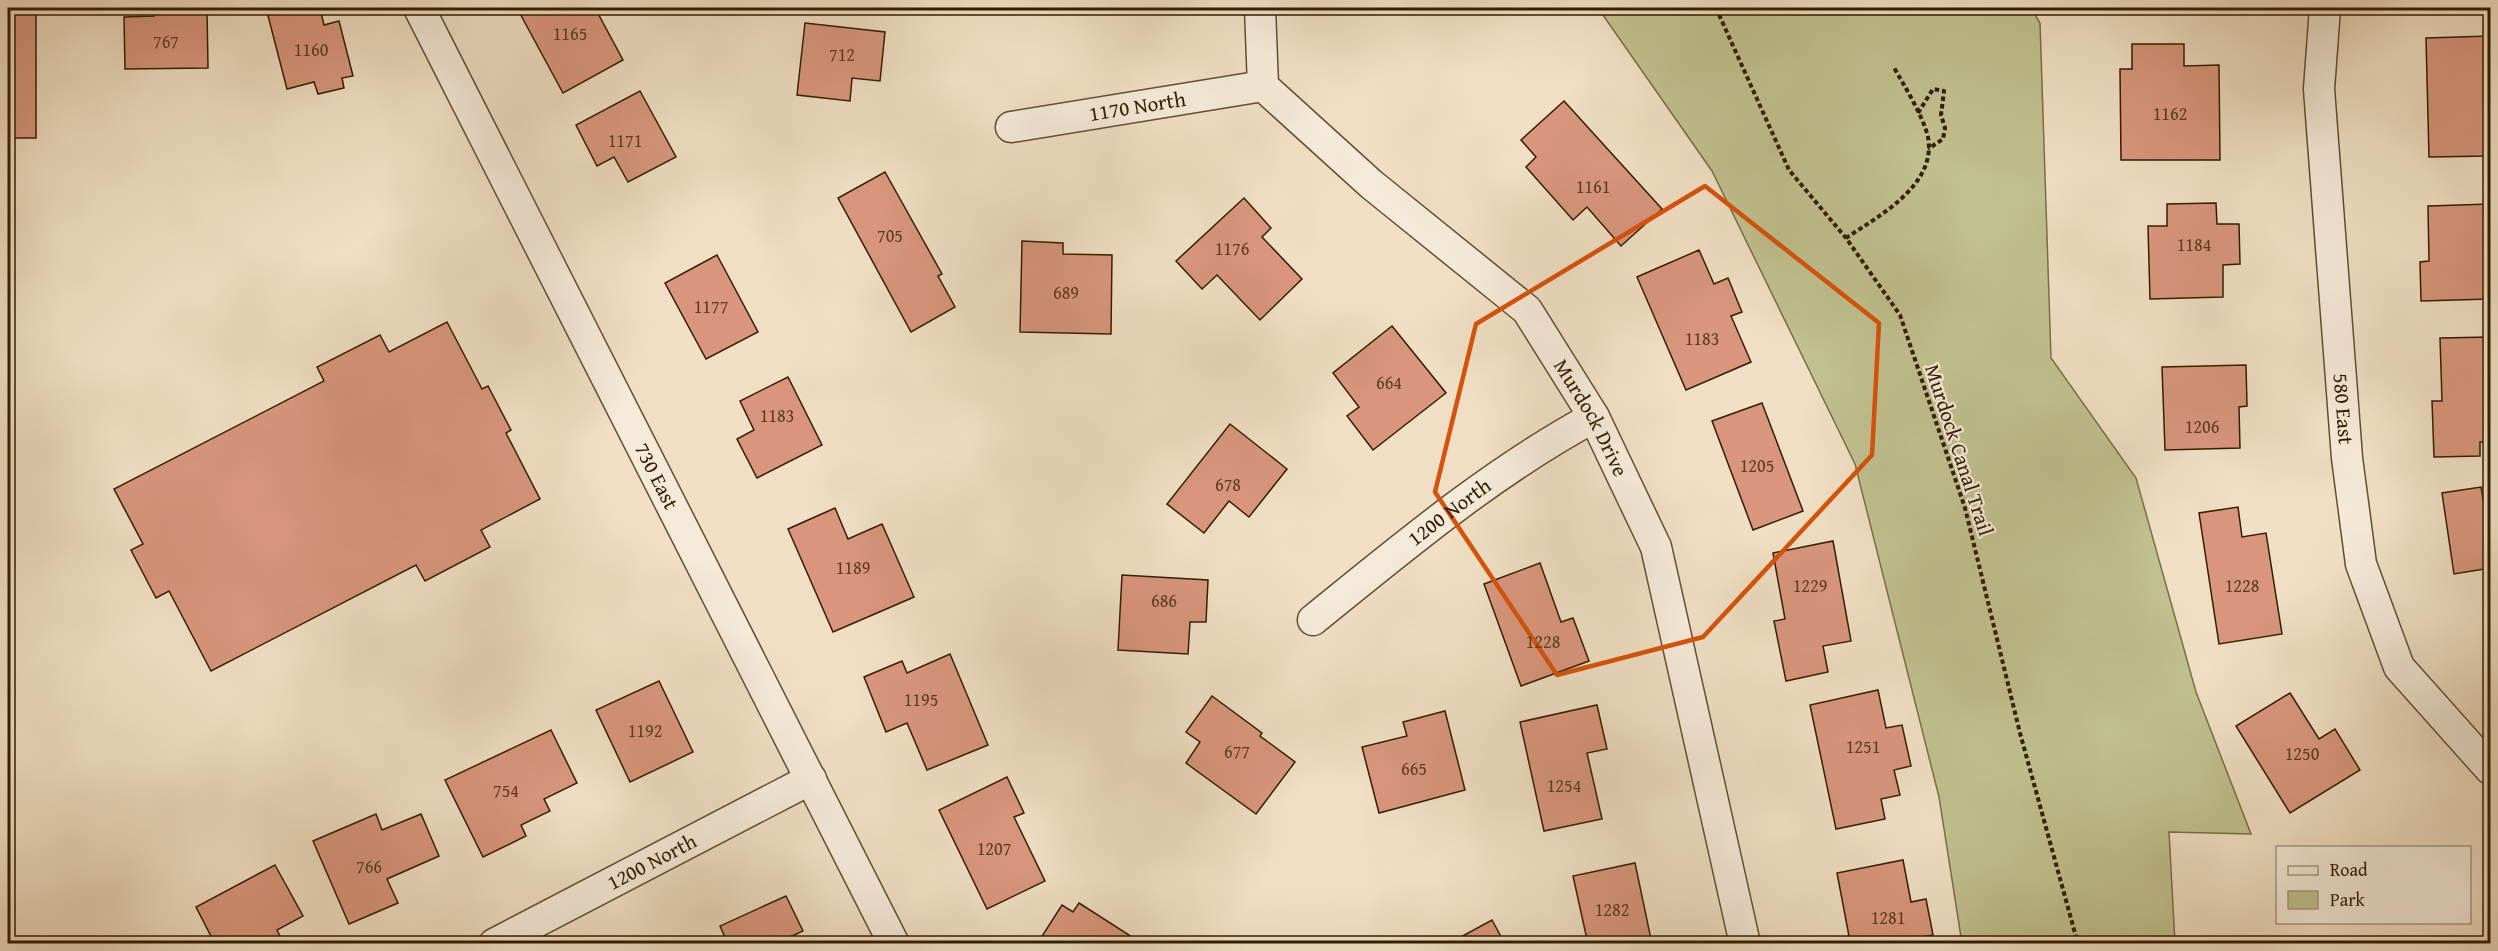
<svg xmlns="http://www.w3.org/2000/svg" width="2498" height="951" viewBox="0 0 2498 951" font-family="'Gentium Book Plus',serif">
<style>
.green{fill:#c1c08f;stroke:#7a6e48;stroke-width:1.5}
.building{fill:#d9967d;stroke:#321d00;stroke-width:1.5}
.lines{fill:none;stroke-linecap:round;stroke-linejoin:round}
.street-casing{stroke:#624e31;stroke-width:33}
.path{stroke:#321d00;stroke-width:4;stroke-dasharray:4.5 3;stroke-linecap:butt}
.street{stroke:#f5ead9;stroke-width:30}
.marked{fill:none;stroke:#d6530b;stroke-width:4.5;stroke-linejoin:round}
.labels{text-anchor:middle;stroke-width:4.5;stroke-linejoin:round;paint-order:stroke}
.number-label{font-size:18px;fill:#5c3b1f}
.street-label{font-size:21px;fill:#321d00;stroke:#f5ead9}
</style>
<rect width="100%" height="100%" fill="#f0dfc4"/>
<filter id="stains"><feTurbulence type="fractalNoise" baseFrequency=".00333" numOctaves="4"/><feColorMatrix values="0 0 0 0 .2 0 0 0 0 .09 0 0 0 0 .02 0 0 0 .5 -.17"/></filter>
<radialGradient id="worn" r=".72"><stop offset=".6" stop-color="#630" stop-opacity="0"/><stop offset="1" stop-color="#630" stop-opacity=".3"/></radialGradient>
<path class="green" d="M 1598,8 L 2031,8 L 2040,23 L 2051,358 L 2136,478 L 2196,692 L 2251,834 L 2169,832 L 2175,943 L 1962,943 L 1939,797 L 1855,464 L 1712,171 Z"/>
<g class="building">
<rect x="8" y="8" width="28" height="130"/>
<path d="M 154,8 L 207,8 L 208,68 L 125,69 L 124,17 L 154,16 Z"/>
<path d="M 266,8 L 320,8 L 324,25 L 339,21 L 353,76 L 342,78 L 344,88 L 318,94 L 314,82 L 287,89 Z"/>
<path d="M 517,8 L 595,8 L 623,60 L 563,93 Z"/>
<path d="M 2441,8 L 2490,8 L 2490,10 L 2441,11 Z"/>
<path d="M 805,23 L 885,32 L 880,81 L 852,78 L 850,101 L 797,95 Z"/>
<path d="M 2490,36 L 2490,156 L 2429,157 L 2426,38 Z"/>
<path d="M 2132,44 L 2184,44 L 2184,66 L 2219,65 L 2220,160 L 2121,160 L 2120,69 L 2132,69 Z"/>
<path d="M 640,91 L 676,157 L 628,182 L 614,157 L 597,166 L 576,125 Z"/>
<path d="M 1564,101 L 1662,209 L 1621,246 L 1587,207 L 1573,220 L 1526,167 L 1536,157 L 1521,140 Z"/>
<path d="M 885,172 L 942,274 L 938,276 L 955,307 L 911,332 L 838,198 Z"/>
<path d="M 1244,198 L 1271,228 L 1262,237 L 1302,279 L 1260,320 L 1217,275 L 1202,289 L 1176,261 Z"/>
<path d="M 2216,203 L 2217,224 L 2239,224 L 2240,264 L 2223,265 L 2223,297 L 2150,299 L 2148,226 L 2167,226 L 2167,204 Z"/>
<path d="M 2490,204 L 2490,299 L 2421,301 L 2420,262 L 2429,261 L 2428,206 Z"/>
<path d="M 1022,241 L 1063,243 L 1063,254 L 1112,255 L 1111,334 L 1020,332 Z"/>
<path d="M 1699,250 L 1714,284 L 1728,278 L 1742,312 L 1731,316 L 1751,362 L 1686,390 L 1637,277 Z"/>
<path d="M 717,255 L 758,332 L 706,359 L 665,283 Z"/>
<path d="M 447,322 L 482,389 L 488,386 L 511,430 L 506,433 L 540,499 L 481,530 L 490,547 L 425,581 L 416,565 L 211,671 L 169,591 L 156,598 L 131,550 L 143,544 L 114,489 L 324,381 L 317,367 L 380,335 L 389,352 Z"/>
<path d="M 1392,326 L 1446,393 L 1373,450 L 1347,416 L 1359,407 L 1333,373 Z"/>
<path d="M 2490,337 L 2490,442 L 2480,442 L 2480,456 L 2434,457 L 2432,401 L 2442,401 L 2440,338 Z"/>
<path d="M 2246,365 L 2247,406 L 2239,407 L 2240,448 L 2165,450 L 2162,367 Z"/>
<path d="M 788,377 L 822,445 L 757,478 L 737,439 L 754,430 L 740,401 Z"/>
<path d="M 1762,403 L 1803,511 L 1753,530 L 1712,421 Z"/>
<path d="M 1230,424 L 1287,469 L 1249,517 L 1229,501 L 1204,533 L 1167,504 Z"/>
<path d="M 2481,487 L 2484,504 L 2490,503 L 2490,568 L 2454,574 L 2442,493 Z"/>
<path d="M 2238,507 L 2242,537 L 2266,533 L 2282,634 L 2219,644 L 2199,513 Z"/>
<path d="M 835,508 L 848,539 L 882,524 L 914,597 L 833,632 L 788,529 Z"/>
<path d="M 1833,541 L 1851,641 L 1823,646 L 1828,672 L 1786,681 L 1774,621 L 1785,619 L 1773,553 Z"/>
<path d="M 1540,563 L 1561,622 L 1573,618 L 1589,661 L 1521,686 L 1484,584 Z"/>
<path d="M 1122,575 L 1208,580 L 1206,622 L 1190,622 L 1188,654 L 1118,650 Z"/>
<path d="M 950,654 L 988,745 L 927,770 L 907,723 L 886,732 L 864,677 L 902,661 L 907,673 Z"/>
<path d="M 659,681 L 693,752 L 630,782 L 596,710 Z"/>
<path d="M 1878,690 L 1886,728 L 1902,725 L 1911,766 L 1894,770 L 1900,795 L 1881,799 L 1885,819 L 1836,829 L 1810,705 Z"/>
<path d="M 2290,693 L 2319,739 L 2335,729 L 2360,770 L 2290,813 L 2236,726 Z"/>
<path d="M 1212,696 L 1262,733 L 1260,736 L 1295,762 L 1256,814 L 1186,763 L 1200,742 L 1186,732 Z"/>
<path d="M 1597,705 L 1607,749 L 1587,753 L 1602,819 L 1544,831 L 1520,722 Z"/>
<path d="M 1445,711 L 1465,790 L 1379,813 L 1362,747 L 1407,736 L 1403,722 Z"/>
<path d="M 551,730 L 577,783 L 544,799 L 550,811 L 521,825 L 526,836 L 483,857 L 445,780 Z"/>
<path d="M 1007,777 L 1024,813 L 1014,817 L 1045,881 L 987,909 L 939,810 Z"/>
<path d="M 376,814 L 382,830 L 421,814 L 439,856 L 387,879 L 398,903 L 349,924 L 313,841 Z"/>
<path d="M 1903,860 L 1911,902 L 1926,899 L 1933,935 L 1921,937 L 1922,944 L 1849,944 L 1848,936 L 1849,936 L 1837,873 Z"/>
<path d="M 1635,863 L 1652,944 L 1588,944 L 1573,876 Z"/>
<path d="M 275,865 L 303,916 L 277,930 L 284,944 L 215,944 L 196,907 Z"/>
<path d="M 786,896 L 803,931 L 790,937 L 793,944 L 728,944 L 720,926 Z"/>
<path d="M 1079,903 L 1143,944 L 1037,944 L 1062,905 L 1073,912 Z"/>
<path d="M 1492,920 L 1505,944 L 1448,944 Z"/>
</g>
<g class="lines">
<defs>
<g id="street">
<path id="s1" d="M 419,8 L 894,944"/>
<path id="s2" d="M 1260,8 L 1263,86 L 1371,184 L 1527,310 L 1594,417 L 1656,547 L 1745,944"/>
<path id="s3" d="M 2325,8 L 2319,89 L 2347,458 L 2361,564 L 2399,667 L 2490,769"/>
<path id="s4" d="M 1011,127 L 1263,86"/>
<path id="s5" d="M 1313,620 C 1402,548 1492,472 1594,417"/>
<path id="s6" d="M 494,944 L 811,779"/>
</g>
</defs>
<use href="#street" class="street-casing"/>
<g class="path">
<path d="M 1716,8 L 1789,170 L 1846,238 L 1900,315 L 1965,508 L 2020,733 L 2078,944"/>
<path d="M 1918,113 L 1933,89 L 1944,91 L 1941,115 L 1945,128 L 1943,139 L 1928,149"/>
<path d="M 1846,238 C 1879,216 1937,185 1928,137 C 1923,116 1904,85 1893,66"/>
</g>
<use href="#street" class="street"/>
</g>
<path class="marked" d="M 1705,186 L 1879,323 L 1872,455 L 1703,637 L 1557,675 L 1435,492 L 1476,324 Z"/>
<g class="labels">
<g class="number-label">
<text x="570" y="40">1165</text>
<text x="166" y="48">767</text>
<text x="311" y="56">1160</text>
<text x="842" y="61">712</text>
<text x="2170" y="120">1162</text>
<text x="625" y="147">1171</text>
<text x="1593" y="193">1161</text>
<text x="890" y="242">705</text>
<text x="2194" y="251">1184</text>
<text x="1232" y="255">1176</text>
<text x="1066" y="299">689</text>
<text x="711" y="313">1177</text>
<text x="1702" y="345">1183</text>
<text x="1389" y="389">664</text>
<text x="777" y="422">1183</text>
<text x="2202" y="433">1206</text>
<text x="1757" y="472">1205</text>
<text x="1228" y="491">678</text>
<text x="853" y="574">1189</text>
<text x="1810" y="592">1229</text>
<text x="2242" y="592">1228</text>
<text x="1164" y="607">686</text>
<text x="1543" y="648">1228</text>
<text x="921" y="706">1195</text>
<text x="645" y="737">1192</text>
<text x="1863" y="753">1251</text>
<text x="1237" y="758">677</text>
<text x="2302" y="760">1250</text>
<text x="1414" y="775">665</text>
<text x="1564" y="792">1254</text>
<text x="506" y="797">754</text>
<text x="994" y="855">1207</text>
<text x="369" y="873">766</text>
<text x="1612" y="916">1282</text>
<text x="1888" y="924">1281</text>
</g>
<g class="street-label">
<text dy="7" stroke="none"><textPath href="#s4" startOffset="128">1170 North</textPath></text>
<text dy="7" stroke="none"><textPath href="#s3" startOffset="402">580 East</textPath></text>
<text dy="7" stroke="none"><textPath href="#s2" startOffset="550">Murdock Drive</textPath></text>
<text transform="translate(1959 450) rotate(72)" y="7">Murdock Canal Trail</text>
<text dy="7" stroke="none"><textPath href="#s1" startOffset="525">730 East</textPath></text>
<text dy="7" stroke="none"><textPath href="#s5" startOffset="174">1200 North</textPath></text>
<text dy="7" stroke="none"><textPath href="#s6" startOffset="178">1200 North</textPath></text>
</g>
</g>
<rect width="2498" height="951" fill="none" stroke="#f0dfc4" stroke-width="30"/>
<rect x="9" y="9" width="2480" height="933" fill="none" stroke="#321d00" stroke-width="3"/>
<rect x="15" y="15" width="2468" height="921" fill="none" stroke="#321d00" stroke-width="1.5"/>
<rect x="2276" y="846" width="195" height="78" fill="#f5ead9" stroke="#a79882" stroke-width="1.5"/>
<rect x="2288" y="866" width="30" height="9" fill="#f5ead9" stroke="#a79882" stroke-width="1.5"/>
<text x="2330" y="876" font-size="18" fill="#321d00">Road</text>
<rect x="2288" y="891" width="30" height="18" fill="#c1c08f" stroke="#a79882" stroke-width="1.5"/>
<text x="2330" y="906" font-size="18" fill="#321d00">Park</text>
<rect width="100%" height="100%" filter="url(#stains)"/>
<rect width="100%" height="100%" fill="url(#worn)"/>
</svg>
